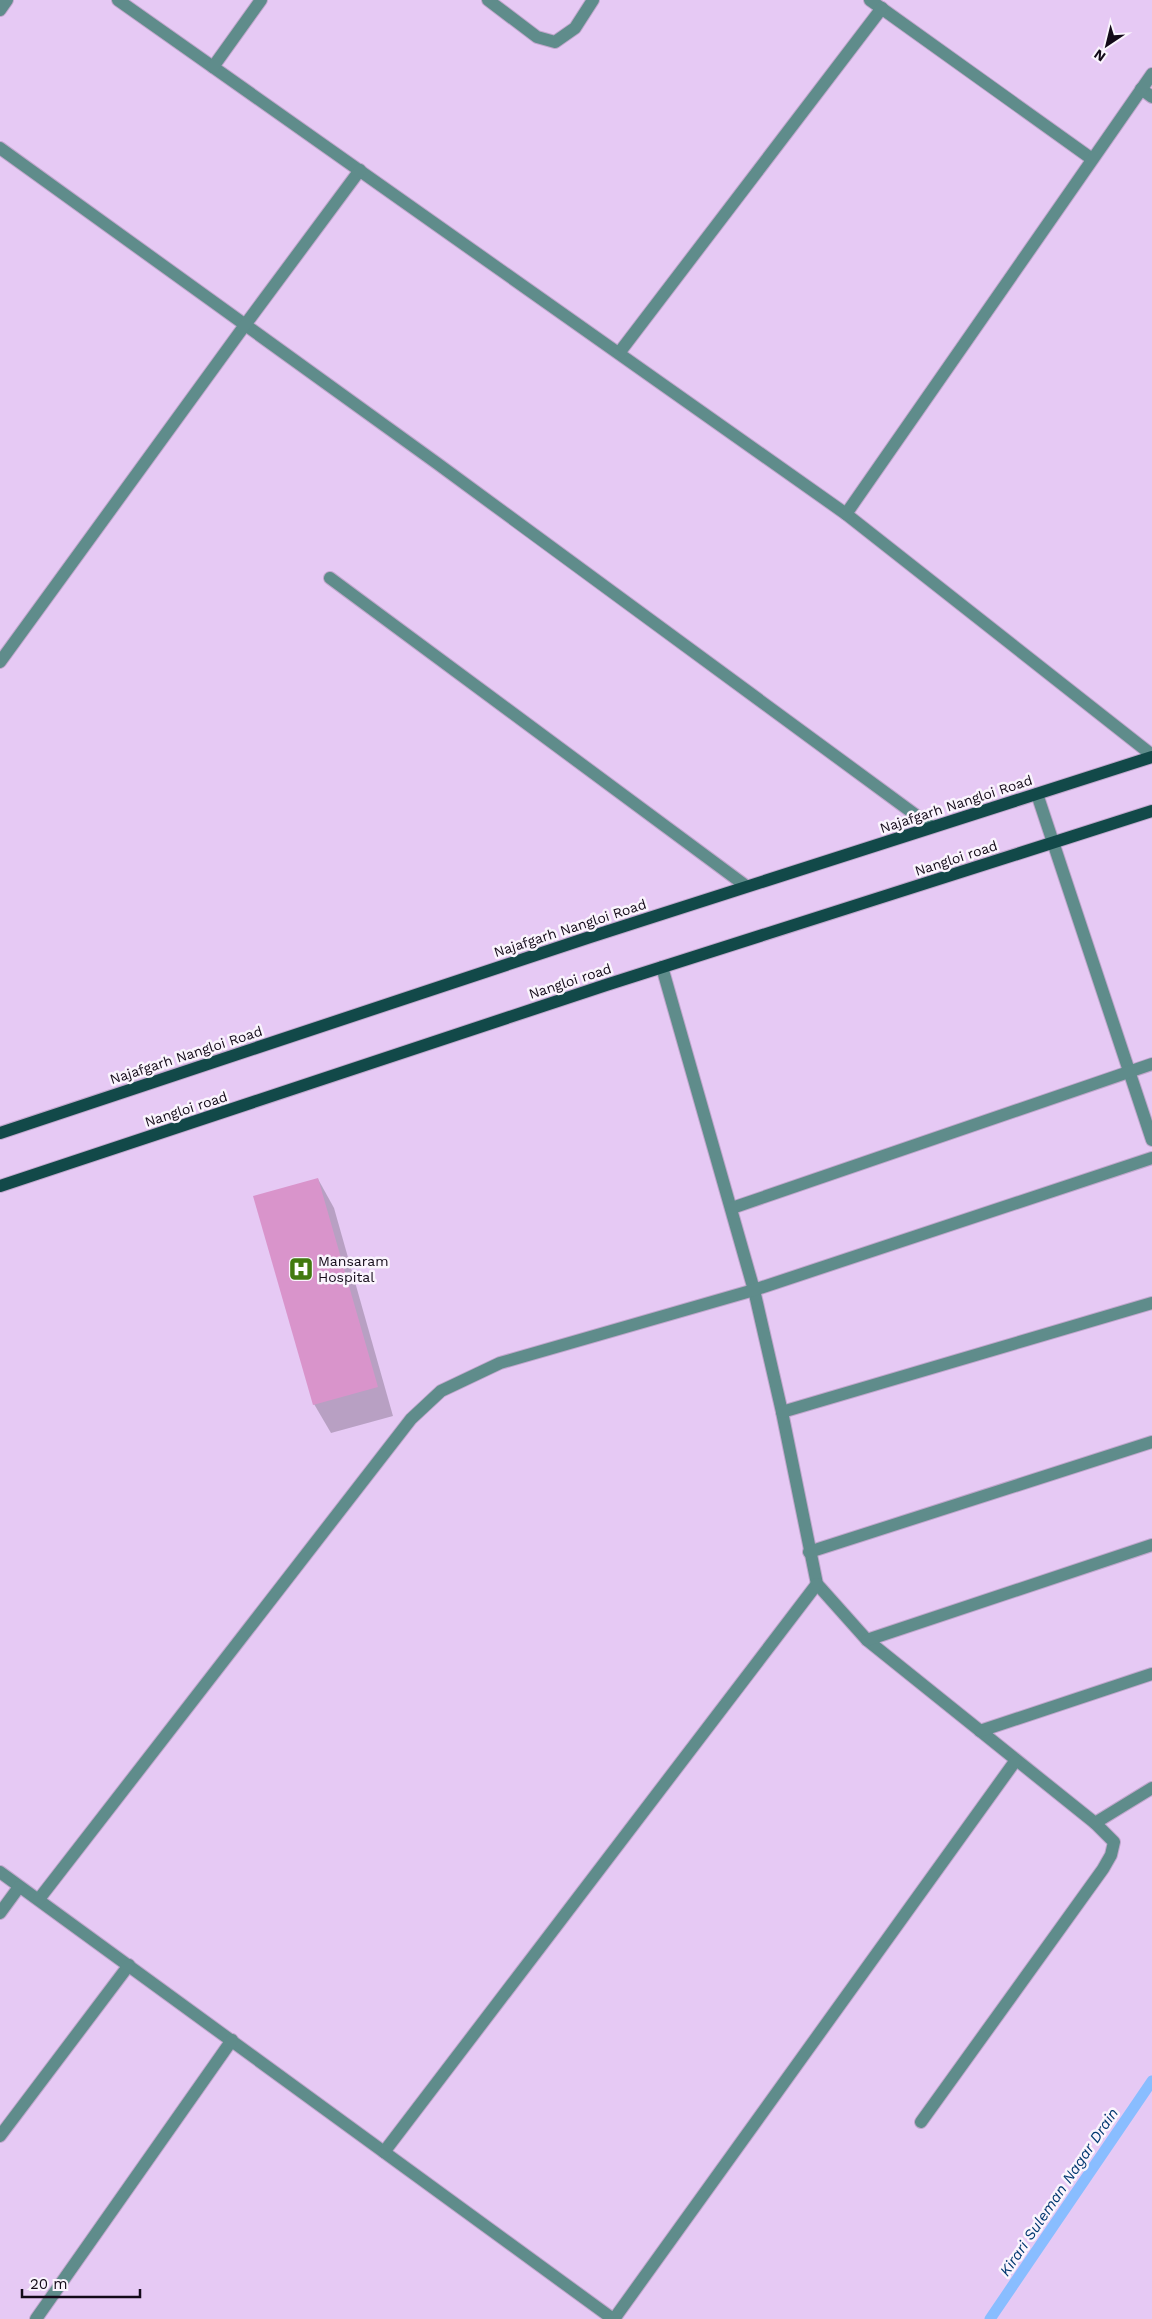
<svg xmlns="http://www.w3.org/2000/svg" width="1152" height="2319" viewBox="0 0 1152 2319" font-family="'Work Sans',sans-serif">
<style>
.shadow{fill:#0003}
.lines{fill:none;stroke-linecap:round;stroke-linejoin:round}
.stream{stroke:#89bdff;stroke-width:11}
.building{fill:#d994cb}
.minor-casing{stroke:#c0a7cc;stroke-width:14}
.major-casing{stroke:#c0a7cc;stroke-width:14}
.minor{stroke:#5f8c8b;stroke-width:12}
.major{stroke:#124949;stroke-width:12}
.labels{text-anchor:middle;stroke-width:5;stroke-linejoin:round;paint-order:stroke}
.street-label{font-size:14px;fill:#130a18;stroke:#faf4fd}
.poi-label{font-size:14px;fill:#130a18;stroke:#faf4fd;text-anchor:start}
.water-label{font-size:15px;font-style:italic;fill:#00376f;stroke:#faf4fd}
</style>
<rect width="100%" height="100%" fill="#e6c9f4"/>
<path class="shadow" d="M 318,1179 L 334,1208 L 393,1416 L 331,1433 L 314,1404 Z"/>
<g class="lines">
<path class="stream" d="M 990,2319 L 1152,2081"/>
</g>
<path class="building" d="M 318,1178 L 378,1387 L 313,1405 L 253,1196 Z"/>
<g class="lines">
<defs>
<g id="minor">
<path d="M 118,0 L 846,514 L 1152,755"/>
<path d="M 488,0 L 537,37 L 555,42 L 575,28 L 593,0"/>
<path d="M 870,0 L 1092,159"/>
<path d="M 0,10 L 7,0"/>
<path d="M 213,67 L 261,0"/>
<path d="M 1141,89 L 1152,97"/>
<path d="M 0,148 L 438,464 L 932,827"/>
<path d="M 619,353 L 882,8"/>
<path d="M 846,514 L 1152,74"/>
<path d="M 330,578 L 746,886"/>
<path d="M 0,662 L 245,325 L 360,170"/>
<path d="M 1037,794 L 1152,1140"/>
<path d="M 662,967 L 754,1290 L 782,1412 L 817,1584 L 867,1640 L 1095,1823 L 1114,1842 L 1111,1855 L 1103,1869 L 921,2122"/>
<path d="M 732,1208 L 1152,1064"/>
<path d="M 782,1412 L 1152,1303"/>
<path d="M 809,1552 L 1152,1442"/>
<path d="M 867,1640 L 1152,1545"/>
<path d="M 980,1731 L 1152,1674"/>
<path d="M 1095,1823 L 1152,1788"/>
<path d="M 0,1872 L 613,2319"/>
<path d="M 39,1899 L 411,1419 L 441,1391 L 500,1363 L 754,1290 L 1152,1158"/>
<path d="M 0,1913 L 19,1887"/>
<path d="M 0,2136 L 129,1965"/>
<path d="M 384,2152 L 817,1584"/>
<path d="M 36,2319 L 232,2040"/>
<path d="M 614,2319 L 1016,1760"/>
</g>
<g id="major">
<path d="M 0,1133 L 590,937 L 1152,757"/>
<path d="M 0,1186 L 606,985 L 1152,811"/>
</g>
</defs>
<use href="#minor" class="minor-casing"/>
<use href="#major" class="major-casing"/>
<use href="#minor" class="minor"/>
<use href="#major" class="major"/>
</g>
<defs>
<symbol id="hospital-square" viewBox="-11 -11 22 22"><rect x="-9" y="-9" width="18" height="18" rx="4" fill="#427a0f" stroke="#faf4fd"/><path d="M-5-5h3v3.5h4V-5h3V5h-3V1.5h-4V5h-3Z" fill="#fff"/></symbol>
</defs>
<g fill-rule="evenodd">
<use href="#hospital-square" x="287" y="1255" width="28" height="28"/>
</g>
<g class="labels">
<g class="street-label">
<text transform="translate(956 804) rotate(-18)" y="5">Najafgarh Nangloi Road</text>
<text transform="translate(956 858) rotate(-18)" y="5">Nangloi road</text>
<text transform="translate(570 928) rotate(-18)" y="5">Najafgarh Nangloi Road</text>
<text transform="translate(570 981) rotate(-18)" y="5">Nangloi road</text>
<text transform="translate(186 1055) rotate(-18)" y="5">Najafgarh Nangloi Road</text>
<text transform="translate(186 1109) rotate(-18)" y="5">Nangloi road</text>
</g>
<g class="poi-label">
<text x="318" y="1266">Mansaram<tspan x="318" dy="16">Hospital</tspan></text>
</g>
<g class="water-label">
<text transform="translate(1059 2192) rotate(-56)" y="5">Kirari Suleman Nagar Drain</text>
</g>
</g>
<g transform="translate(1107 45) rotate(215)" stroke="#faf4fd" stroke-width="4" paint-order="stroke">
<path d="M0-4L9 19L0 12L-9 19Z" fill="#130a18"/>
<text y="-8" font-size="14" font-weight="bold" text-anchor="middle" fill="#130a18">N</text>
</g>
<path d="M22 2289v8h118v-8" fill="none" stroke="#130a18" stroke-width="2.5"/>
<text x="30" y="2289" font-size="15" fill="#130a18" stroke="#faf4fd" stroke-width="4" paint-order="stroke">20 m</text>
</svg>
